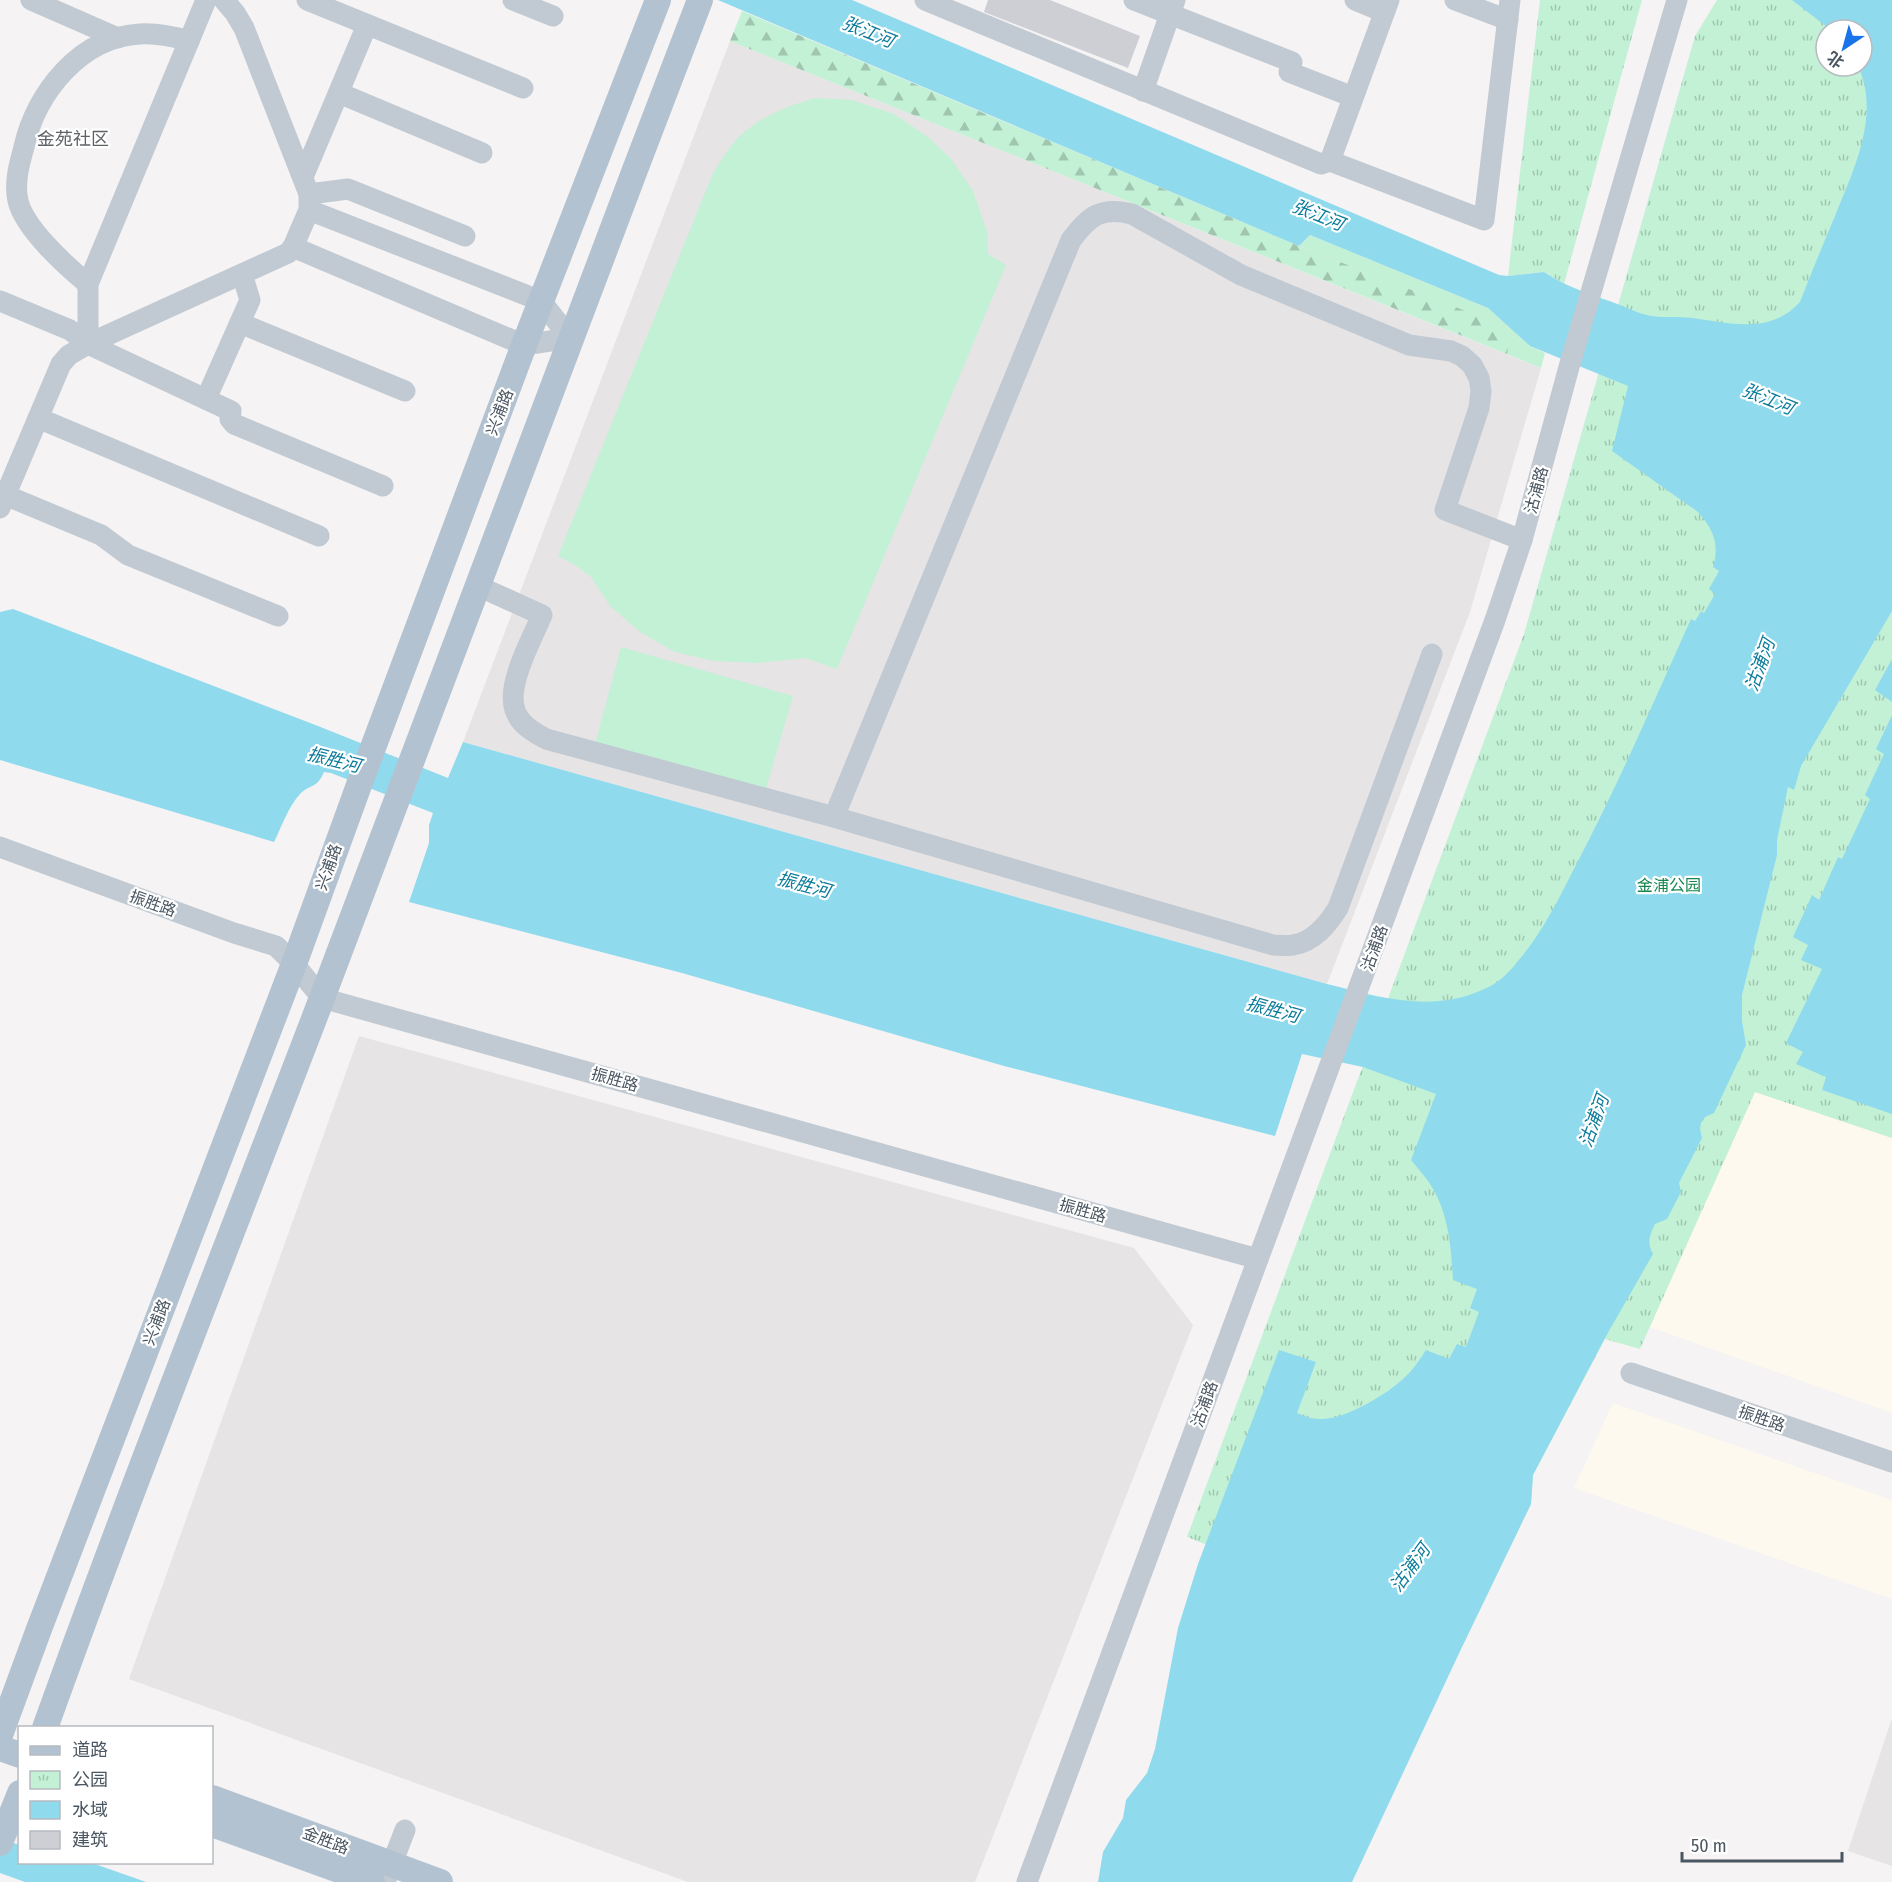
<svg xmlns="http://www.w3.org/2000/svg" width="1892" height="1882" viewBox="0 0 1892 1882" font-family="'Fira Sans Condensed','Noto Sans SC',sans-serif">
<style>
.commercial{fill:#fdf9ef}
.education{fill:#e6e4e5}
.green{fill:#c3f1d5}
.forest{fill:url(#forest-firs)}
.park{fill:url(#park-tufts);fill-rule:evenodd}
.water{fill:#90daee}
.building{fill:#cdcfd5}
.lines{fill:none;stroke-linecap:round;stroke-linejoin:round}
.minor{stroke:#c1cad2;stroke-width:21}
.major{stroke:#b3c2d1;stroke-width:26}
.labels{text-anchor:middle;stroke-width:4.5;stroke-linejoin:round;paint-order:stroke}
.street-label{font-size:16px;fill:#4a5661;stroke:#fff}
.park-label{font-size:16px;fill:#17864f;stroke:#fff}
.water-label{font-size:18px;font-style:italic;fill:#0c7c9b;stroke:#fff}
.neighbourhood-label{font-size:18px;fill:#5f6368;stroke:#fff}
</style>
<defs>
<pattern id="forest-firs" width="22" height="20" patternUnits="userSpaceOnUse" patternTransform="scale(1.5)"><rect width="22" height="20" fill="#c3f1d5"/><path d="M5 1l3.5 6h-7zM16 11l3.5 6h-7z" fill="#a0c6b0"/></pattern>
<pattern id="park-tufts" width="24" height="20" patternUnits="userSpaceOnUse" patternTransform="scale(1.5)"><rect width="24" height="20" fill="#c3f1d5"/><path d="M3 7l-1-3M5 7V3M7 7l1-3M15 17l-1-3M17 17v-4M19 17l1-3" fill="none" stroke="#a0c6b0"/></pattern>
</defs>
<rect width="100%" height="100%" fill="#f5f3f3"/>
<g class="commercial">
<path d="M 1755,1092 L 1892,1138 L 1892,1413 L 1650,1327 Z"/>
<path d="M 1613,1403 L 1892,1500 L 1892,1599 L 1574,1488 Z"/>
</g>
<g class="education">
<path d="M 730,41 L 1541,368 L 1470,612 L 1327,984 L 463,742 Z"/>
<path d="M 359,1036 L 1134,1248 L 1193,1325 L 975,1882 L 688,1882 L 129,1679 Z"/>
<path d="M 1892,1718 L 1892,1866 L 1848,1851 Z"/>
</g>
<g class="green">
<path d="M 815,98 L 852,100 L 894,114 L 928,137 L 952,160 L 973,191 L 987,232 L 988,254 L 1006,265 L 837,669 L 805,658 L 756,663 L 714,661 L 675,652 L 640,632 L 610,606 L 591,577 L 575,565 L 558,556 L 713,173 C 719,164 724,155 731,146 C 751,120 784,107 815,98 Z"/>
<path d="M 1310,235 L 1488,308 L 1530,346 L 1545,353 L 1541,368 L 1507,354 L 1511,329 L 1299,246 Z"/>
<path d="M 621,647 L 793,696 L 765,792 L 595,744 Z"/>
</g>
<path class="forest" d="M 742,11 L 1299,246 L 1512,329 L 1507,354 L 730,41 Z"/>
<g class="park">
<path d="M 1540,0 L 1642,0 L 1564,284 L 1544,272 L 1508,276 Z"/>
<path d="M 1717,0 L 1892,0 L 1892,1138 L 1755,1092 L 1640,1349 L 1605,1339 L 1533,1475 L 1531,1504 L 1462,1647 L 1187,1537 L 1524,634 L 1695,36 ZM 1826,30 L 1862,30 L 1862,66 L 1826,66 Z"/>
</g>
<g class="water">
<path d="M 718,0 L 852,0 L 1499,275 L 1508,276 L 1544,272 C 1567,288 1594,295 1620,305 C 1630,309 1640,314 1651,316 C 1664,318 1678,316 1692,318 C 1731,323 1770,335 1800,302 C 1811,273 1823,245 1835,216 C 1853,171 1881,115 1858,66 L 1862,66 L 1862,30 L 1831,30 L 1792,0 L 1892,0 L 1892,611 L 1801,766 L 1794,790 L 1788,787 L 1777,840 L 1777,855 L 1742,995 L 1742,1021 L 1746,1045 L 1714,1113 L 1705,1117 L 1701,1123 L 1700,1129 L 1702,1138 L 1679,1183 L 1681,1192 L 1667,1219 L 1655,1224 C 1649,1236 1647,1243 1653,1254 L 1605,1338 L 1533,1475 L 1531,1504 L 1462,1647 L 1352,1882 L 1098,1882 L 1103,1852 L 1123,1818 L 1126,1800 L 1147,1773 L 1155,1749 L 1178,1628 L 1198,1564 L 1279,1350 L 1316,1362 L 1297,1413 C 1304,1416 1312,1419 1319,1419 C 1343,1421 1390,1393 1406,1376 C 1414,1369 1420,1359 1426,1350 L 1449,1359 L 1457,1344 L 1466,1347 L 1479,1312 L 1470,1308 L 1477,1289 L 1453,1280 C 1451,1247 1449,1216 1432,1187 C 1426,1177 1418,1169 1411,1160 L 1436,1094 L 1363,1067 L 1302,1054 L 1275,1136 L 1004,1066 L 682,973 L 409,902 L 429,843 L 429,825 L 433,813 L 331,773 L 324,772 C 316,790 311,783 300,794 C 288,807 282,826 274,842 L 0,760 L 0,612 L 13,609 L 318,726 L 448,778 L 463,742 L 1327,984 C 1379,997 1430,1013 1482,990 C 1496,985 1508,974 1517,962 C 1542,934 1559,898 1576,865 C 1618,785 1654,701 1691,619 L 1695,621 L 1701,611 L 1704,613 L 1715,594 L 1709,589 L 1719,571 L 1713,567 C 1720,544 1713,529 1698,512 L 1612,451 L 1628,386 L 1530,346 L 1488,308 L 1310,235 L 1299,246 Z"/>
<path d="M 1892,659 L 1892,702 L 1875,690 Z"/>
<path d="M 1892,715 L 1892,1114 L 1822,1090 L 1826,1077 L 1796,1064 L 1803,1052 L 1786,1043 L 1822,969 L 1801,960 L 1808,945 L 1793,937 L 1812,895 L 1819,900 L 1838,857 L 1842,859 L 1870,799 L 1865,795 L 1884,754 L 1876,749 Z"/>
<path d="M 0,1838 L 19,1845 L 20,1862 L 92,1863 L 146,1882 L 25,1882 L 0,1873 Z"/>
</g>
<path class="building" d="M 988,0 L 1050,0 L 1140,36 L 1128,68 L 984,12 Z"/>
<g class="lines">
<g class="minor">
<path d="M 31,0 L 118,38"/>
<path d="M 307,0 L 523,88"/>
<path d="M 513,0 L 553,16"/>
<path d="M 925,0 L 1321,164 L 1330,161 L 1484,220 L 1510,0"/>
<path d="M 1134,0 L 1292,62 L 1289,72 L 1353,97"/>
<path d="M 1355,0 L 1384,12"/>
<path d="M 1455,0 L 1508,20"/>
<path d="M 1143,91 L 1175,0"/>
<path d="M 339,93 L 482,153"/>
<path d="M 1330,161 L 1389,0"/>
<path d="M 303,177 L 367,25"/>
<path d="M 309,194 L 348,189 L 465,236"/>
<path d="M 293,247 L 524,345 L 570,338 L 541,301 L 309,210"/>
<path d="M 88,284 C 66,266 25,229 18,201 C 14,183 19,165 24,147 C 36,93 80,37 140,34 C 157,33 172,36 189,41"/>
<path d="M 0,301 L 70,330 L 88,344 L 231,411 L 230,419 L 234,424 L 383,486"/>
<path d="M 240,323 L 405,391"/>
<path d="M 88,344 L 88,284 L 206,0"/>
<path d="M 206,399 L 250,300 L 242,274"/>
<path d="M 38,418 L 319,536"/>
<path d="M 5,495 L 101,535 L 128,555 L 278,616"/>
<path d="M 0,508 L 61,364 L 69,355 L 88,344 L 288,253 L 293,247 L 309,210 L 309,194 L 244,28 L 235,13 L 224,0"/>
<path d="M 478,586 L 542,615 C 532,639 506,685 515,710 C 520,725 534,732 546,739 L 834,817 L 1273,945 C 1279,945 1287,946 1293,945 C 1314,942 1328,924 1338,908 L 1432,654"/>
<path d="M 834,817 L 1071,240 C 1089,216 1101,206 1132,214 L 1241,275 L 1409,345 L 1451,351 L 1462,356 L 1472,365 L 1479,378 L 1481,391 L 1479,408 L 1445,510 L 1522,540"/>
<path d="M 0,847 L 234,933 L 276,946 L 294,964 L 322,998 L 1258,1259"/>
<path d="M 1631,1373 L 1892,1462"/>
<path d="M 385,1882 L 405,1830"/>
<path d="M 1027,1882 L 1495,620 L 1522,540 L 1569,367 L 1677,0"/>
</g>
<g class="major">
<path d="M 45,1728 C 133,1483 229,1241 322,998 C 449,666 572,332 700,0"/>
<path d="M 0,1735 L 39,1629 L 294,964 L 359,785 L 524,345 L 658,0"/>
<path d="M 0,1748 L 20,1755"/>
<path d="M 212,1798 L 440,1882"/>
<path d="M 212,1824 L 372,1882"/>
<path d="M 0,1843 L 20,1793"/>
</g>
</g>
<g class="labels">
<g class="street-label">
<text transform="translate(499 412) rotate(-69)" y="6">兴浦路</text>
<text transform="translate(1536 490) rotate(-75)" y="6">沽浦路</text>
<text transform="translate(328 867) rotate(-70)" y="6">兴浦路</text>
<text transform="translate(153 903) rotate(20)" y="6">振胜路</text>
<text transform="translate(1374 948) rotate(-70)" y="6">沽浦路</text>
<text transform="translate(615 1079) rotate(16)" y="6">振胜路</text>
<text transform="translate(1083 1210) rotate(16)" y="6">振胜路</text>
<text transform="translate(156 1322) rotate(-69)" y="6">兴浦路</text>
<text transform="translate(1204 1404) rotate(-70)" y="6">沽浦路</text>
<text transform="translate(1762 1418) rotate(19)" y="6">振胜路</text>
<text transform="translate(326 1840) rotate(21)" y="6">金胜路</text>
</g>
<g class="park-label">
<text x="1669" y="891">金浦公园</text>
</g>
<g class="water-label">
<text transform="translate(868 32) rotate(22)" y="6">张江河</text>
<text transform="translate(1318 215) rotate(22)" y="6">张江河</text>
<text transform="translate(1768 399) rotate(22)" y="6">张江河</text>
<text transform="translate(1760 665) rotate(-70)" y="6">沽浦河</text>
<text transform="translate(334 760) rotate(14)" y="6">振胜河</text>
<text transform="translate(804 885) rotate(15)" y="6">振胜河</text>
<text transform="translate(1273 1010) rotate(15)" y="6">振胜河</text>
<text transform="translate(1594 1121) rotate(-70)" y="6">沽浦河</text>
<text transform="translate(1410 1568) rotate(-54)" y="6">沽浦河</text>
</g>
<g class="neighbourhood-label">
<text x="73" y="145">金苑社区</text>
</g>
</g>
<rect x="18" y="1726" width="195" height="138" fill="#ffffff" stroke="#b7bbc0" stroke-width="1.5"/>
<rect x="30" y="1746" width="30" height="9" fill="#b3c2d1" stroke="#b7bbc0" stroke-width="1.5"/>
<text x="72" y="1756" font-size="18" fill="#4a5661">道路</text>
<rect x="30" y="1771" width="30" height="18" fill="url(#park-tufts)" stroke="#b7bbc0" stroke-width="1.5"/>
<text x="72" y="1786" font-size="18" fill="#4a5661">公园</text>
<rect x="30" y="1801" width="30" height="18" fill="#90daee" stroke="#b7bbc0" stroke-width="1.5"/>
<text x="72" y="1816" font-size="18" fill="#4a5661">水域</text>
<rect x="30" y="1831" width="30" height="18" fill="#cdcfd5" stroke="#b7bbc0" stroke-width="1.5"/>
<text x="72" y="1846" font-size="18" fill="#4a5661">建筑</text>
<g transform="translate(1844 48) rotate(216)"><circle r="28" fill="#ffffff" stroke="#b7bbc0" stroke-width="1.5"/>
<path d="M0-4.5L10 22L0 15L-10 22Z" fill="#1a73e8"/>
<text y="-9" font-size="16" font-weight="bold" text-anchor="middle" fill="#4a5661">北</text>
</g>
<path d="M1682 1852v9h160v-9" fill="none" stroke="#4a5661" stroke-width="3"/>
<text x="1691" y="1852" font-size="18" fill="#4a5661" stroke="#ffffff" stroke-width="4.5" paint-order="stroke">50 m</text>
</svg>
